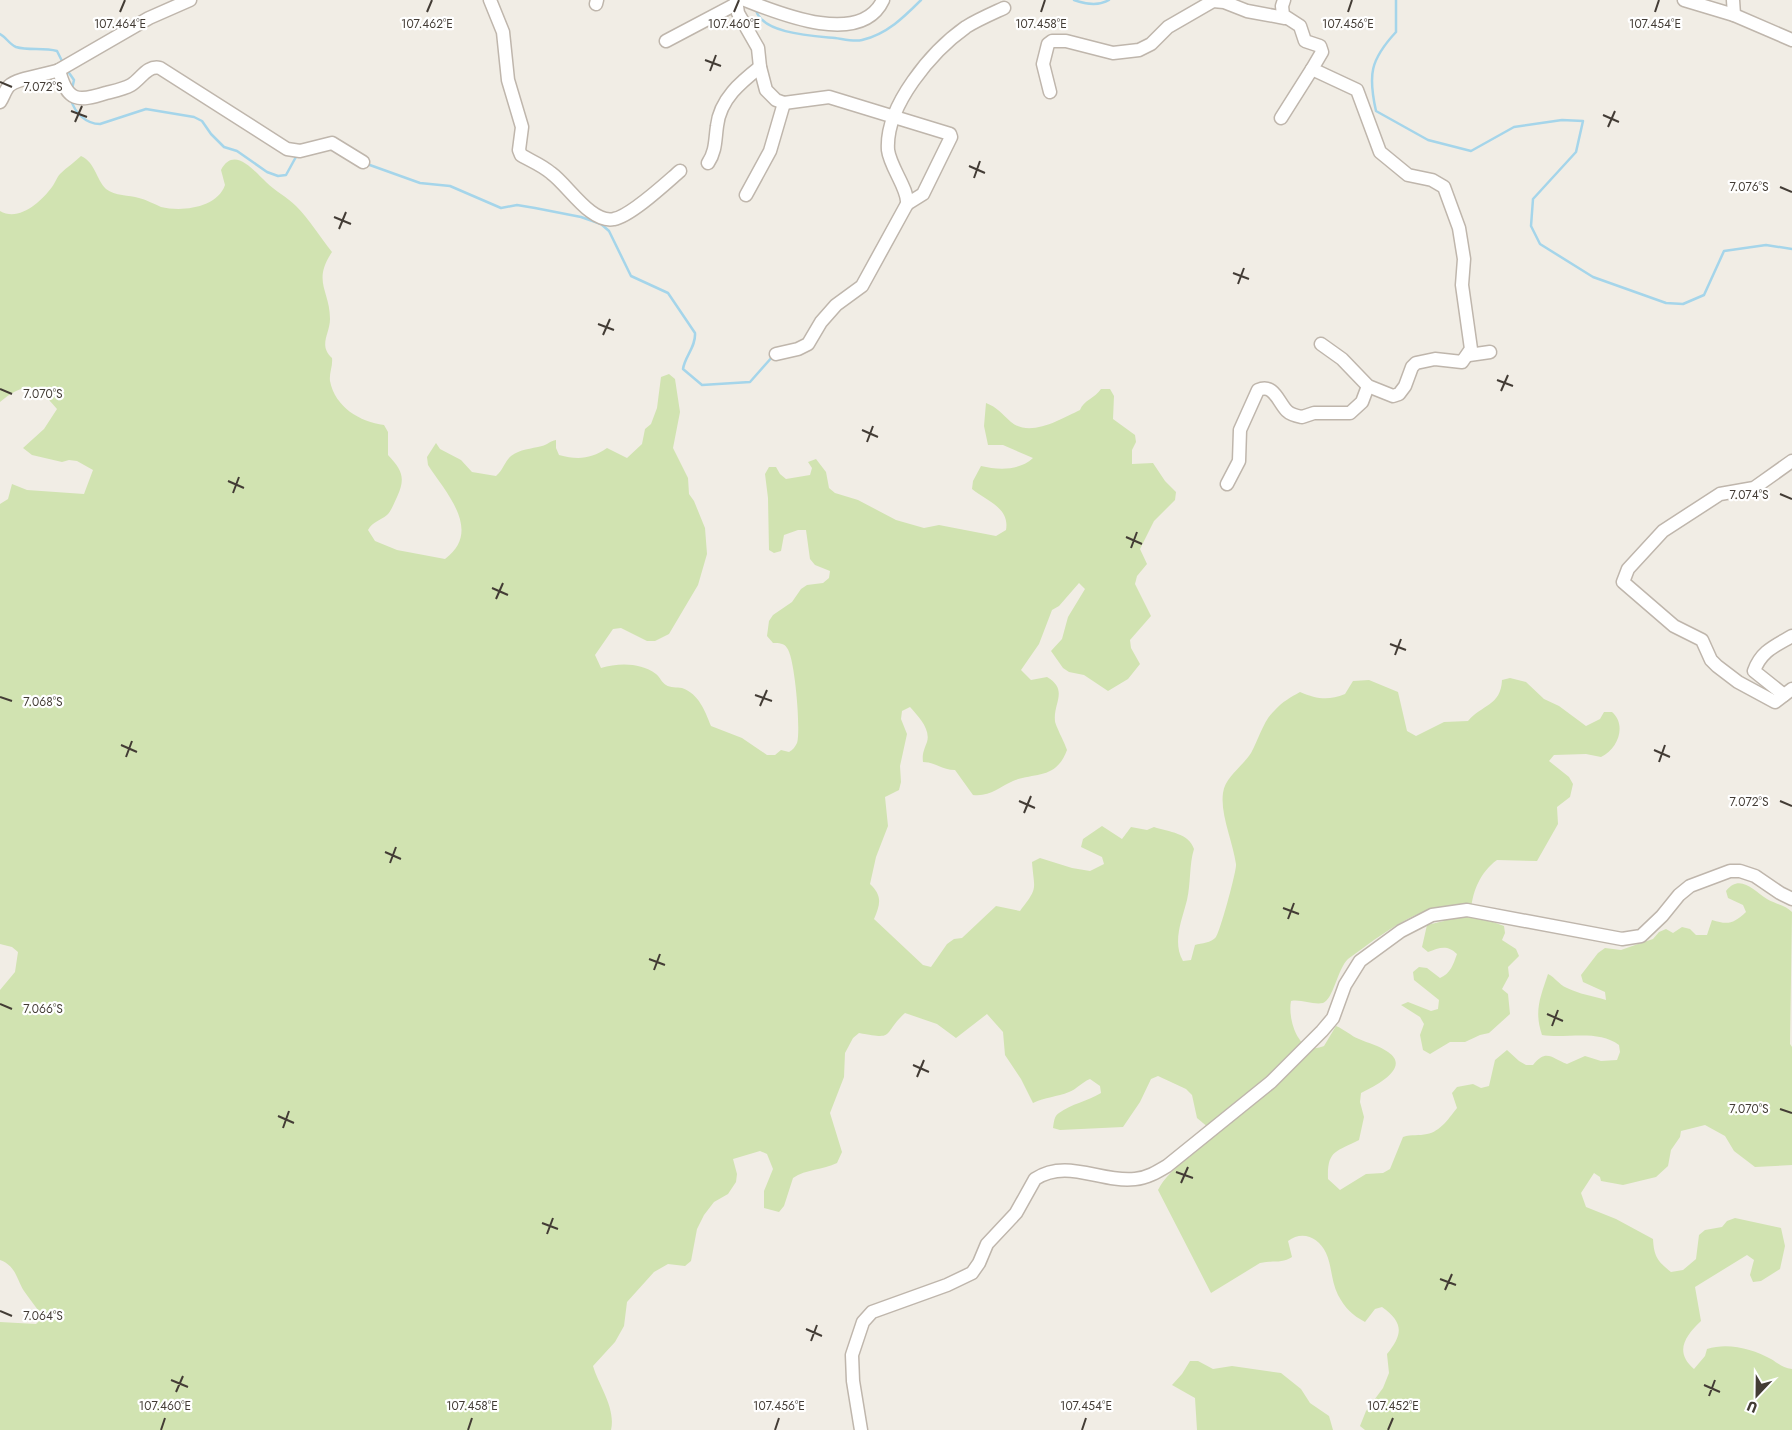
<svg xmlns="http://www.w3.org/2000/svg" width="1792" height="1430" viewBox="0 0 1792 1430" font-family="Jost,sans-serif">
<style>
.green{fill:#d1e3b1}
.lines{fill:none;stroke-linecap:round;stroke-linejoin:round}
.stream{stroke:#a5d5ea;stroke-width:2.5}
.minor-casing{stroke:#bfb6ac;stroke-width:15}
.minor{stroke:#fff;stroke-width:12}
.ticks{fill:none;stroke:#433c35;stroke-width:2}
.ticks-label{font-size:12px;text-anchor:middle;fill:#433c35;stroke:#fff;stroke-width:4.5;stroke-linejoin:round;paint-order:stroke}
</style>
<rect width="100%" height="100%" fill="#f1ede5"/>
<g class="green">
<path d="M 81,156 C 95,162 96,179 106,189 C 115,196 129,195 139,198 C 147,200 154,204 161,207 C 182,212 217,208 225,185 L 221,170 C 234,145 254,171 266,182 C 275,191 287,197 296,206 C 309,219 320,237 332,252 C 312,282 330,290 330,319 C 330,334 318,345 332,358 C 333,366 329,373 330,381 C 335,407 360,422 384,425 L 388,432 L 388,455 C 402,470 406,478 397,497 C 394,503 392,510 387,515 C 380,521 373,521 368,530 L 375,541 L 397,550 L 445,559 C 483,531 446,493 428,465 L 427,457 L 436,443 L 440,449 L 461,460 L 472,472 L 496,476 C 503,470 505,461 511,456 C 520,449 531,449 542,446 C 547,445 550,441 556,440 L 556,448 L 559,455 C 578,460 591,459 607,448 L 627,458 L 642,444 L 645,429 L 651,424 L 657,408 L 661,377 L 669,374 L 675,379 L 680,412 L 673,448 L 688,478 L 689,494 L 694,501 L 705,528 L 707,554 L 698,585 L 669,634 L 655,641 L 647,641 L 621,628 L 613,629 L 595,655 L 601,668 C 618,663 640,662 656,674 C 660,677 662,683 666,685 C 670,688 677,687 682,688 C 699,694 705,711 711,726 L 742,738 L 767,755 L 775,755 L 781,750 L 789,752 C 793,750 795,747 797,743 C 801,732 795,657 787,648 C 784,643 779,643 773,643 L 767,636 L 769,621 L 773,615 L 792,602 L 801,589 L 807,585 L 823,583 L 829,578 L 830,571 L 815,565 L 810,559 L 806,530 L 798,530 L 784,535 L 781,551 L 774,553 L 769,550 L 768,498 L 765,474 L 769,467 L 776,467 L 780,474 L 786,479 L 810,475 L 812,468 L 808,462 L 816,459 L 826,472 L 829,488 L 835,493 L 858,500 L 896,520 L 924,528 L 939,525 L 996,536 L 1006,530 C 1010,508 987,501 972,489 L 973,481 L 981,466 C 998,470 1019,471 1033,458 L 1003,445 L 988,445 L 984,426 L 986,403 C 997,407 1002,414 1011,422 C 1030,438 1061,419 1080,410 C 1084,400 1095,398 1101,389 L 1110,389 L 1114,396 L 1113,419 L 1135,435 L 1136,442 L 1132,450 L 1132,464 L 1153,463 L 1165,481 L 1176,492 L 1175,500 L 1154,521 L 1140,549 L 1147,564 L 1137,576 L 1135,584 L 1151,616 L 1130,640 L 1131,648 L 1140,664 L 1128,679 L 1108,691 L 1084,675 L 1069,672 L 1063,668 L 1051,651 L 1062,639 L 1068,617 L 1085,589 L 1079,583 L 1059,606 L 1052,610 L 1039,644 L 1021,670 L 1031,680 L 1047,677 C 1069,690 1053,703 1055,721 C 1055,725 1065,743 1067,750 C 1056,780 1035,772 1013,781 C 999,787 990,797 973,795 L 955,770 C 942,770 935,762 923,762 C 922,754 924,750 927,742 C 931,729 918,716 910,707 L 902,711 L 901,719 L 907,734 L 900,766 L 901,782 L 899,790 L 885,797 L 888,826 L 876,857 L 870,884 C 883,896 880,905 874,919 L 923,965 L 931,967 L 947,944 L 954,939 L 962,938 L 996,906 L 1020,911 C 1039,887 1034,890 1032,862 L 1040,858 L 1072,868 L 1090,871 L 1104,864 L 1102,857 L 1081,847 L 1083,839 L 1102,826 L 1122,839 L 1131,827 L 1147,830 L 1154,827 C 1169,832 1189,833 1194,849 C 1189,865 1191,883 1187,900 C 1182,920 1172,942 1183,961 L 1191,960 L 1195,945 C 1202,943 1211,943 1216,937 C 1220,932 1237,870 1236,864 C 1233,842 1220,814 1223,793 C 1225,777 1243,766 1251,753 C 1259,739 1263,721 1275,710 C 1282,702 1291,697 1300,692 C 1317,699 1328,701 1345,694 L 1353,681 L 1369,680 L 1398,692 L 1407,731 L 1416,736 L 1444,722 L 1468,721 C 1481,705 1501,706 1502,680 L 1510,678 L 1526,682 L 1544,699 L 1559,706 L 1586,726 L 1600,719 L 1604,712 L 1612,712 C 1627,725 1618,749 1601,757 L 1586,754 L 1554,755 L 1549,761 L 1569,777 L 1573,784 L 1570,797 L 1557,807 L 1558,824 L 1537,861 L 1497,860 C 1480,872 1471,894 1471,914 L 1504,926 L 1505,933 L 1502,940 L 1516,949 L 1519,956 L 1508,967 L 1509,976 L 1502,989 L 1508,994 L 1510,1014 L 1489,1033 L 1480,1035 L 1465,1042 L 1450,1042 L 1430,1054 L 1423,1050 L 1420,1035 L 1424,1024 L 1420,1017 L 1401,1005 L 1408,1002 L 1431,1011 L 1438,1009 L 1439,1000 L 1414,980 L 1413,972 L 1419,967 L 1427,968 L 1440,978 C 1451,973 1453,965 1457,954 C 1447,944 1439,948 1428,952 L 1422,947 L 1427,925 L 1444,921 L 1446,910 L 1444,907 C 1413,909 1373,941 1348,959 C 1338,968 1333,1000 1323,1003 C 1313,1005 1301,999 1291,1001 C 1288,1015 1295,1045 1312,1048 C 1315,1049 1321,1047 1324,1046 L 1336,1026 C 1344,1029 1351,1036 1359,1039 C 1368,1043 1380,1046 1388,1052 C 1412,1068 1374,1087 1361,1093 L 1360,1102 L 1364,1117 L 1359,1140 C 1336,1152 1327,1150 1328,1179 L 1340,1190 L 1366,1174 L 1383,1173 L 1390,1169 L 1403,1137 C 1412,1134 1419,1136 1427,1134 C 1440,1132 1450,1117 1457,1108 L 1452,1093 L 1457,1087 L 1473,1084 L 1481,1088 L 1489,1086 L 1495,1060 L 1507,1050 L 1519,1061 L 1526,1065 L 1533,1065 C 1547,1048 1552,1059 1567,1064 L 1585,1056 L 1601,1061 L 1617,1060 L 1620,1052 L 1619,1045 C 1598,1029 1566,1039 1542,1035 C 1534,1011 1540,998 1548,974 C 1556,978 1558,984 1567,988 C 1579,994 1593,996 1606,1000 L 1605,992 L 1583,982 L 1581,975 L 1598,953 L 1605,948 L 1621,950 L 1638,944 L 1653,939 L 1659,932 L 1666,929 L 1673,933 L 1682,927 L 1690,929 L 1696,935 L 1707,935 L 1712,920 C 1728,925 1733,924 1746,912 L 1743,905 L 1728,898 L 1726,891 C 1740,873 1754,891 1767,899 C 1775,904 1786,905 1792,912 L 1790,1044 L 1792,1047 L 1792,1165 L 1755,1167 L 1734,1151 L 1725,1136 L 1705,1125 L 1681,1131 L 1680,1137 L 1671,1150 L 1668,1166 L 1656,1177 L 1623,1185 L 1601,1181 L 1600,1177 L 1594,1173 L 1581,1193 L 1586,1207 L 1616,1219 L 1653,1239 C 1654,1256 1657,1261 1671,1272 L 1683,1270 L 1696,1259 L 1699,1235 L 1705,1230 L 1722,1227 L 1727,1221 L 1735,1218 L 1781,1228 L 1785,1246 L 1780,1269 L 1761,1281 L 1753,1282 L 1750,1275 L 1754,1260 L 1747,1255 L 1695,1287 L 1701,1321 C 1685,1336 1674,1352 1694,1369 L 1705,1356 L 1707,1349 C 1728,1342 1753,1349 1771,1359 C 1779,1364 1783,1368 1792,1369 L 1792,1430 L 1365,1430 L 1360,1426 L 1366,1411 L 1383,1388 L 1389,1373 L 1387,1354 C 1403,1334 1404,1323 1382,1307 L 1375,1309 L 1365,1322 C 1352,1315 1345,1308 1338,1295 C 1331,1281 1332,1266 1326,1253 C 1319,1237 1302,1230 1288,1241 L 1292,1257 C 1282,1264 1272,1260 1260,1263 L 1211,1293 L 1158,1190 C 1170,1166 1199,1154 1215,1133 L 1197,1118 L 1192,1095 L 1186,1089 L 1158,1076 L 1151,1079 L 1140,1102 L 1123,1127 L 1060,1130 L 1053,1128 C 1054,1122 1054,1116 1059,1113 C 1071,1104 1088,1101 1101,1093 L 1100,1086 L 1090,1079 C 1082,1082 1077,1089 1069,1092 C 1057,1097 1045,1097 1033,1103 L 1021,1079 L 1005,1055 L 1003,1032 L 987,1014 L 956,1038 L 937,1024 L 905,1013 C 881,1035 897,1040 859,1033 L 853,1038 L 845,1053 L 844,1077 L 830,1113 L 842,1152 L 837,1163 C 823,1170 806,1169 793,1178 L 784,1206 L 779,1212 L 764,1208 L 764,1191 L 773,1169 L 767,1154 L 760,1151 L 733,1159 L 737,1174 L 736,1182 L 728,1194 L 714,1202 L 704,1215 L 697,1229 L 691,1261 L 685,1266 L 668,1264 L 654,1272 L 627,1302 L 624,1326 L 615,1342 L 593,1366 C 599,1386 616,1408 611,1430 L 0,1430 L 0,1322 L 36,1324 L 43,1317 C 37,1308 30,1300 24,1291 C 16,1278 16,1266 0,1260 L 0,990 L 15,972 L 18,952 L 12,947 L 0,944 L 0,504 L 8,499 L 12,484 L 27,490 L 84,494 L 93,470 L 77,461 L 69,460 L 62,462 L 32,455 L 23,448 L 44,429 L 57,409 C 37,385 26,380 0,402 L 0,211 C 19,222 41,202 52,187 C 55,183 57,177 60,174 C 67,167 75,162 81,156 Z"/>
<path d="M 1190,1361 L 1198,1361 L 1213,1369 L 1232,1366 L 1281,1373 L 1301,1389 L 1310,1403 L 1329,1416 L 1333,1430 L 1197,1430 L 1195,1398 L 1172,1385 L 1182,1374 Z"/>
</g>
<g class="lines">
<g class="stream">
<path d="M 1074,0 C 1085,4 1099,6 1109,0"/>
<path d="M 1396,0 L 1396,32 C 1370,60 1368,75 1376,111 L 1428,140 L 1471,151 L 1514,127 L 1562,120 L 1583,121 L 1576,152 L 1533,199 L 1531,226 L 1540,244 L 1593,277 L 1666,303 L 1683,304 L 1704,295 L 1724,251 L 1766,245 L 1792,249"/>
<path d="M 756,10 C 762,34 814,36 835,38 C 843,39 854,42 862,40 C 887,34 904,17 921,0"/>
<path d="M 0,34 C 6,37 9,44 16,47 C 29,51 43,47 57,51 L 63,63"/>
<path d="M 67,70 L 74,80 L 72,89"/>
<path d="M 71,100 C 75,113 86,124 100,124 L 146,109 L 194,117 L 202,121 L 211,134 L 224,147 L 237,151 L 267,172 L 278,176 L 286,175 L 297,155"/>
<path d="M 367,164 L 420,183 L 450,186 L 501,208 L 517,205 L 535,208 L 581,217 L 601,224 L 609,231 L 631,276 L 668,293 L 695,333 C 696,347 685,356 683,369 L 702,385 L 750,382 L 773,356"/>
</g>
<defs>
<g id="minor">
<path d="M 490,0 L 503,32 L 508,80 L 522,127 L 519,150 L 521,155 C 531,161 542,165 551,173 C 568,185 591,224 614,219 C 631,216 666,183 680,171"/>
<path d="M 736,0 L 738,13 L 758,48 L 760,67 L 766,90 L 776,100 L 784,103 L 829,97 L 950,134 L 951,137 L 923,194 L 907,204"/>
<path d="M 745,0 C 780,14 861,47 883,0"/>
<path d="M 1284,0 L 1282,6 L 1283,15 L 1300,26 L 1305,41 L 1320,46 L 1322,52 L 1312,69 L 1357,90 L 1380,152 L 1408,175 L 1432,180 L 1444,187 L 1459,228 L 1464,259 L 1462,285 L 1471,349 L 1462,362 L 1435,359 L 1416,363 L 1412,367 L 1405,386 L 1399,394 L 1393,396 L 1368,386 L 1342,359 L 1321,344"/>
<path d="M 1684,0 L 1734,15 L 1792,40"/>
<path d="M 1733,0 L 1734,15"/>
<path d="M 596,4 L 597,0"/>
<path d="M 666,41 L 736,4"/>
<path d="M 59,70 C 67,102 78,102 106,93 C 114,91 124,89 131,85 C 141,79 147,65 160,68 L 287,149 L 300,151 L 332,143 L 363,162"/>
<path d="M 1050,92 L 1043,64 L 1048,44 L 1052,41 L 1066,41 L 1113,53 L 1139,50 L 1151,44 L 1168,27 L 1213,1 L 1224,2 L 1247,11 L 1285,18"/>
<path d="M 0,102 C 3,98 5,90 9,86 C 17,78 46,75 59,70 L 149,18 L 190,0"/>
<path d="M 1281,118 L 1312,69"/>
<path d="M 708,163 C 716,151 715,140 717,126 C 720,99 741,82 760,67"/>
<path d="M 746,195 L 770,151 L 784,103"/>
<path d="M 776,354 L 798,349 L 808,344 L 821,322 L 836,305 L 862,286 L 907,204 C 909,190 890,167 888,150 C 885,106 932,51 966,27 C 977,20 991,14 1004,8"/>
<path d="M 1469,355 L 1490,352"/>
<path d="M 1792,461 L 1754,488 L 1720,494 L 1663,531 L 1628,569 L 1623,582 L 1674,626 L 1702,640 L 1711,660 L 1717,666 L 1738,682 L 1775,702 L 1792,689"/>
<path d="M 1227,484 L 1239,461 L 1240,430 L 1258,390 C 1274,383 1278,402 1287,411 C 1291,415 1297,416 1302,417 L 1314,413 L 1350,413 L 1362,402 L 1368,386"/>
<path d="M 1784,695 L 1754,671 C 1761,651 1775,646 1792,636"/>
<path d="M 861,1430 L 853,1381 L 852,1355 L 863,1322 L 872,1312 L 947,1285 L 972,1273 L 979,1263 L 987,1244 L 1016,1213 L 1035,1179 C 1067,1158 1101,1183 1135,1179 C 1147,1178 1157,1172 1167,1166 L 1271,1082 L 1322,1031 L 1333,1018 L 1345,985 L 1360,961 L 1401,931 L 1432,915 L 1467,910 L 1622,939 L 1641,936 L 1662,916 L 1679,895 L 1690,886 L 1730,871 L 1740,871 L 1755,876 L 1780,893 L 1792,899"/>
</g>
</defs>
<use href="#minor" class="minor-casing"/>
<use href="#minor" class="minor"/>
</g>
<path class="ticks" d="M 120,12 L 125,0M 427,12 L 432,0M 734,12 L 739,0M 1041,12 L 1045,0M 1348,12 L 1352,0M 1655,12 L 1659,0M 705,60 L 721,66M 710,71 L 716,55M 0,82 L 12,87M 71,111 L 87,117M 1603,115 L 1619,122M 75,122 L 82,106M 1608,127 L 1615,111M 969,166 L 985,173M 974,178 L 980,161M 1780,187 L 1792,192M 334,217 L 351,224M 339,229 L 346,212M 1233,273 L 1249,279M 1238,284 L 1244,268M 598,324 L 614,330M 603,335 L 610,319M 1497,380 L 1513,386M 0,389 L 12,394M 1501,391 L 1508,375M 862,430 L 878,437M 867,442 L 873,426M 228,481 L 244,488M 233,493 L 239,477M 1780,494 L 1792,499M 1126,537 L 1142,544M 1131,548 L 1137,532M 492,588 L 508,595M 496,599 L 503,583M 1390,644 L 1406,650M 1395,655 L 1401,639M 755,695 L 772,701M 0,697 L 12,701M 760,706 L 767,690M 121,745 L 137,752M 1654,750 L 1670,757M 126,757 L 132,741M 1659,762 L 1665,745M 1019,801 L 1035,808M 1780,801 L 1792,806M 1024,813 L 1031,796M 385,852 L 401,859M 390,863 L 396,847M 1283,908 L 1299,914M 1288,919 L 1294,903M 649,959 L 665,965M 654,970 L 660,954M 0,1004 L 12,1009M 1547,1014 L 1563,1021M 1552,1026 L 1558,1010M 913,1065 L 929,1072M 917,1077 L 924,1060M 1780,1109 L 1792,1113M 278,1116 L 294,1123M 283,1128 L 289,1111M 1176,1172 L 1193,1178M 1181,1183 L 1188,1167M 542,1223 L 558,1229M 547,1234 L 553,1218M 1440,1279 L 1456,1285M 1445,1290 L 1452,1274M 0,1311 L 12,1316M 806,1329 L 822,1336M 811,1341 L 817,1325M 171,1380 L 188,1387M 1704,1385 L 1720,1392M 176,1392 L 183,1376M 1709,1396 L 1715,1380M 161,1430 L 165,1418M 468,1430 L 472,1418M 775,1430 L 779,1418M 1082,1430 L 1086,1418M 1388,1430 L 1393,1418"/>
<g class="ticks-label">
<text x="427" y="28">107.462°E</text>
<text x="1655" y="28">107.454°E</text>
<text x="120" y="28">107.464°E</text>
<text x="734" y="28">107.460°E</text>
<text x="1041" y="28">107.458°E</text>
<text x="1348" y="28">107.456°E</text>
<text x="43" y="91">7.072°S</text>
<text x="1749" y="191">7.076°S</text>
<text x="43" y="398">7.070°S</text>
<text x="1749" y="499">7.074°S</text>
<text x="43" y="706">7.068°S</text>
<text x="1749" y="806">7.072°S</text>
<text x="43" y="1013">7.066°S</text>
<text x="1749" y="1113">7.070°S</text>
<text x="43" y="1320">7.064°S</text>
<text x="165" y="1410">107.460°E</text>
<text x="472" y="1410">107.458°E</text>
<text x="779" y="1410">107.456°E</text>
<text x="1086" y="1410">107.454°E</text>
<text x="1393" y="1410">107.452°E</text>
</g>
<g transform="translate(1757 1395) rotate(202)" stroke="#ffffff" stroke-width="4" paint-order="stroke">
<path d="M0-4L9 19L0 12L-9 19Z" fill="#433c35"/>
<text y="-8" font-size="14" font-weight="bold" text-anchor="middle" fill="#433c35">U</text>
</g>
</svg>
